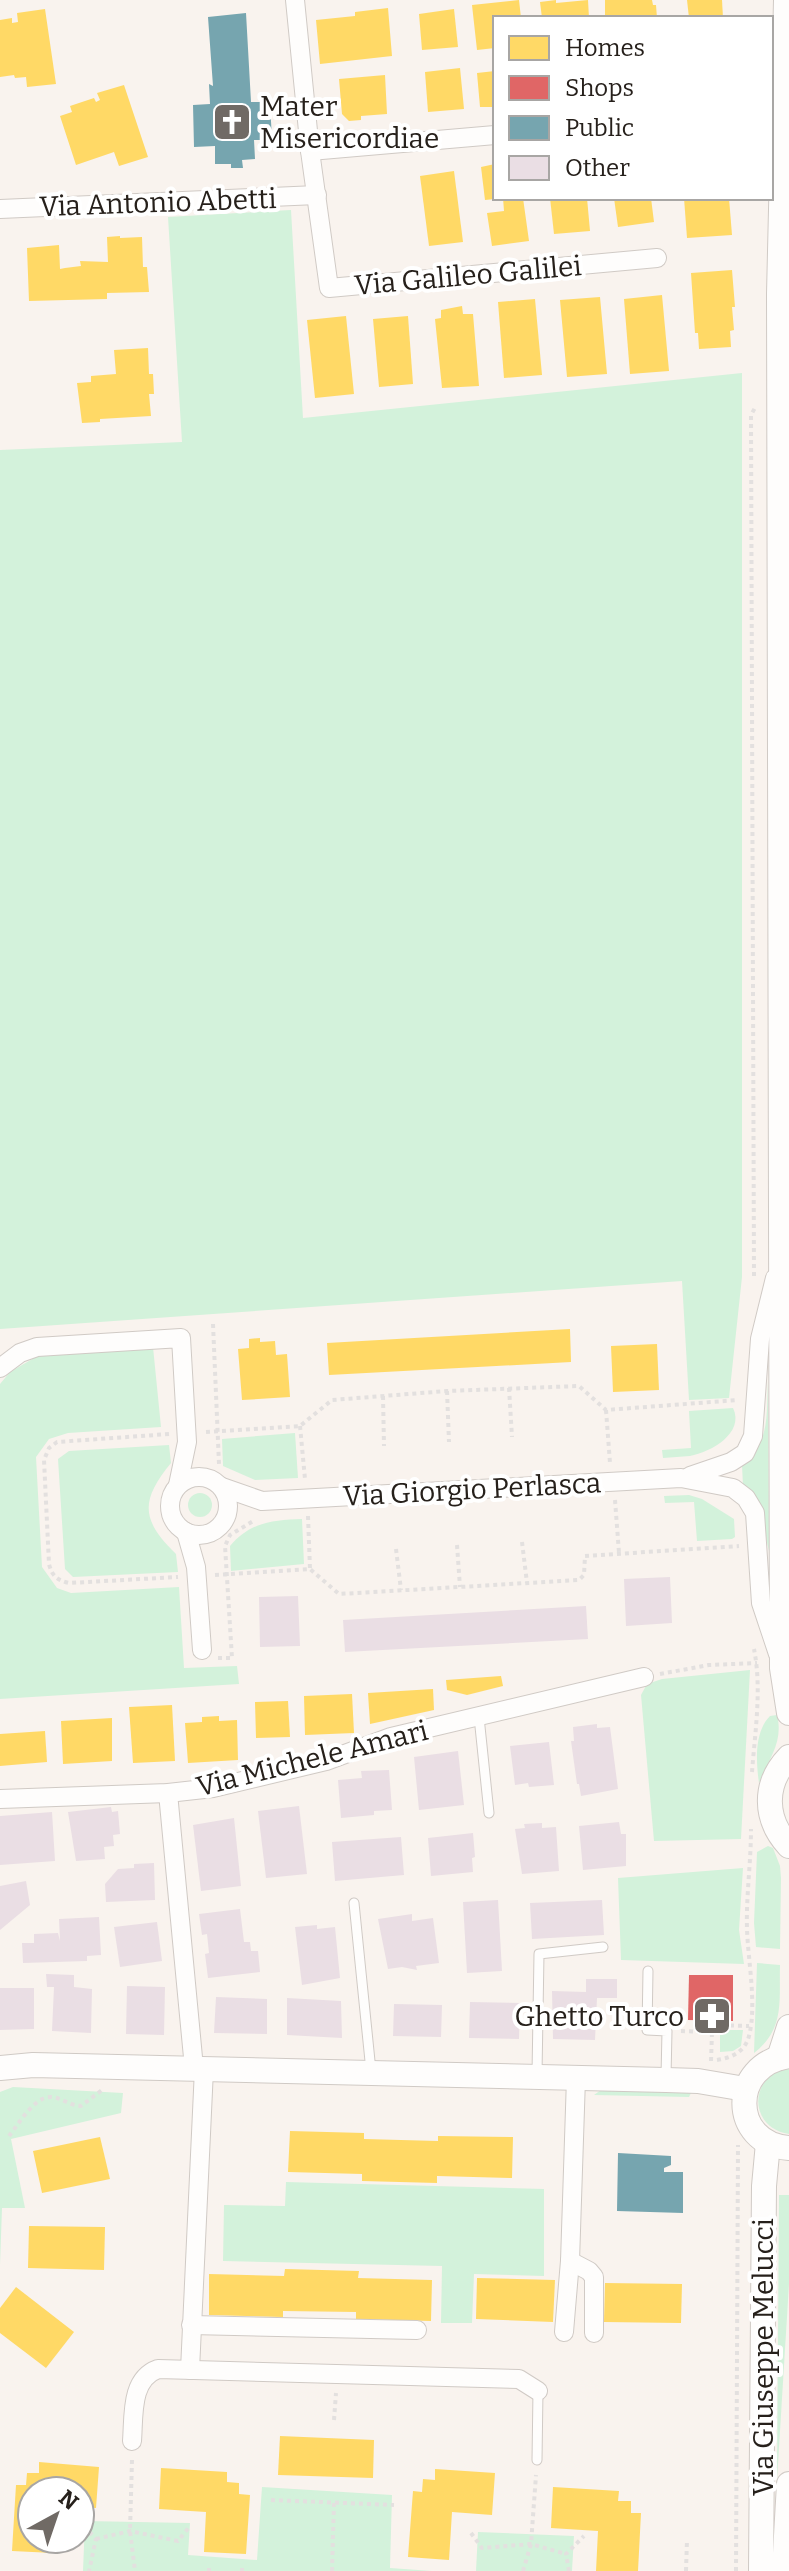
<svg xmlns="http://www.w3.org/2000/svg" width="789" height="2571" viewBox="0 0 789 2571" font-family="Bitter,serif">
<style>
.green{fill:#d3f2db}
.homes{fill:#ffd966}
.shops{fill:#e06666}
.public{fill:#76a5af}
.building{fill:#eadee4}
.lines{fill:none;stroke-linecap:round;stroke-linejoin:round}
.lane-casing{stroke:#d0cac5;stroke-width:11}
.street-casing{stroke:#d0cac5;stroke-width:20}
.secondary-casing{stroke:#d0cac5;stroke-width:26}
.path{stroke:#e3e0df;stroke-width:4;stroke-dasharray:4 4;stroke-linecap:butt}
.lane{stroke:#fefdfc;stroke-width:9}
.street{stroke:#fefdfc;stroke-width:18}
.secondary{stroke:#fefdfc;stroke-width:24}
.labels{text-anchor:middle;stroke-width:8;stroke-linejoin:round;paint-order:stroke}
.poi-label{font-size:28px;fill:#26201b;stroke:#fff;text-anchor:start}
.street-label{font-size:28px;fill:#26201b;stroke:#fff}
</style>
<rect width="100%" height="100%" fill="#f9f3ee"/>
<g class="green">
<path d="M 291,210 L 303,418 L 742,373 L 742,1277 L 729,1398 L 689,1400 L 682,1281 L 0,1329 L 0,450 L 182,442 L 168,217 Z"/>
<path d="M 153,1347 L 161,1427 L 68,1433 L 49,1439 L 36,1457 L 42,1567 L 57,1588 L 71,1593 L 179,1587 L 184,1668 L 237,1666 L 239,1684 L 0,1699 L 0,1384 L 10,1372 L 41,1354 Z"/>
<path d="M 768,1381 L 769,1551 C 762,1526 769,1501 743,1486 L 742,1465 C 771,1442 766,1415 768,1381 Z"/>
<path d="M 733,1408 C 745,1433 711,1452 690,1456 C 681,1457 672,1457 663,1458 L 662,1450 L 691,1448 L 689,1411 Z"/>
<path d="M 295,1433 L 298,1478 L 255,1480 L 223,1466 L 222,1439 Z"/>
<path d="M 169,1445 L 171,1463 C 140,1501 141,1520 176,1554 L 178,1572 L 73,1577 L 65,1569 L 58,1459 L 69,1451 Z"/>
<circle cx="200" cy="1505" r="12"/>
<path d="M 689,1495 L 702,1499 L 734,1519 L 735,1537 L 732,1539 L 697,1541 L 694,1502 L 665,1503 L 664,1496 Z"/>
<path d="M 302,1519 L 304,1564 L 231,1571 L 230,1546 C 250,1522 273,1520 302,1519 Z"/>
<path d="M 750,1670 L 741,1839 L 654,1841 L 641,1695 L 647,1684 L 662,1679 Z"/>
<path d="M 777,1715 C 784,1742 768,1760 759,1783 C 756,1762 754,1732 770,1716 Z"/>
<path d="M 768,1846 L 773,1848 L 780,1866 L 781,1878 L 780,1949 L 756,1947 L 754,1923 L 757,1852 Z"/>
<path d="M 743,1868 L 739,1930 L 744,1964 L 621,1960 L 618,1878 Z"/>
<path d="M 757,1963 L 780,1965 C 779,2001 785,2029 754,2053 Z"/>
<path d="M 720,2030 L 743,2030 L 741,2046 L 733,2051 L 720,2052 Z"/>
<path d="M 789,2069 L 789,2134 C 748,2128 748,2074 789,2069 Z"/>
<path d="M 13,2087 L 123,2093 L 121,2113 L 11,2139 L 25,2208 L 2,2208 L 0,2265 L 0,2092 Z"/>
<path d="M 601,2090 L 692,2091 L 689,2097 L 594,2095 Z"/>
<path d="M 286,2182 L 544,2189 L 544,2276 L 474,2274 L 472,2323 L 441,2323 L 442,2266 L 223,2261 L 224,2205 L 285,2206 Z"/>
<path d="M 779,2195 L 789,2195 L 789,2284 L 777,2480 Z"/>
<path d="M 262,2487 L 392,2495 L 390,2568 L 432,2571 L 83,2571 L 85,2521 L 190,2523 L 188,2555 L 257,2560 Z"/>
<path d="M 478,2532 L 574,2536 L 572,2571 L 476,2571 Z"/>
</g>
<g class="homes">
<path d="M 519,0 L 521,18 L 495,18 L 495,48 L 477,50 L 472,5 Z"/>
<path d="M 556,0 L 556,3 L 588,0 L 589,18 L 542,18 L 540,2 Z"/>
<path d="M 605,0 L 652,0 L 653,5 L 656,5 L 657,18 L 605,18 Z"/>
<path d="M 687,0 L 722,0 L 723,18 L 689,18 Z"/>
<path d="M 388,8 L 392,56 L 320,64 L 316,20 L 355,16 L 355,12 Z"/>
<path d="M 45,9 L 56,84 L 27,87 L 26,77 L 15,78 L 14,75 L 0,77 L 0,20 L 12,18 L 12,23 L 18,22 L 17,13 Z"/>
<path d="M 454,9 L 458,47 L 422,50 L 419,14 Z"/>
<path d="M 460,68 L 464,109 L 428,112 L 425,72 Z"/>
<path d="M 495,71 L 495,107 L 480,107 L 477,73 Z"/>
<path d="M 385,75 L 387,114 L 361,116 L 361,120 L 349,121 L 342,114 L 339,79 Z"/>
<path d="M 124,85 L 148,157 L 119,166 L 114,152 L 76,165 L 60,116 L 72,112 L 70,106 L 94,98 L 96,102 L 100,100 L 97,93 Z"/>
<path d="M 495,164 L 495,199 L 485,200 L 481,167 Z"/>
<path d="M 454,171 L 463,242 L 429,246 L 420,176 Z"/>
<path d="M 503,198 L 523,198 L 529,241 L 492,246 L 487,213 L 504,211 Z"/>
<path d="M 550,198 L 587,198 L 590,231 L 554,234 Z"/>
<path d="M 614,198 L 651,198 L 654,222 L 618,227 Z"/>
<path d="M 684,198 L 729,198 L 732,235 L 687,238 Z"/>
<path d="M 120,236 L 120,238 L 142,237 L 143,267 L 147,267 L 149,292 L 107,293 L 107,299 L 29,301 L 27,248 L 59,245 L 60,269 L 65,268 L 81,266 L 80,261 L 108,262 L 107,237 Z"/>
<path d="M 732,270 L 735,307 L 732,307 L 734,330 L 730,331 L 731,347 L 699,349 L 698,333 L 695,333 L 691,273 Z"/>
<path d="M 662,295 L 669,371 L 630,374 L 624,299 Z"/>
<path d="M 600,297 L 607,374 L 567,377 L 560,300 Z"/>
<path d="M 535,299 L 542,375 L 504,378 L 498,302 Z"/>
<path d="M 462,306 L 463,314 L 473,314 L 479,386 L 442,388 L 435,319 L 441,318 L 441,310 Z"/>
<path d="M 346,316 L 354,394 L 315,398 L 307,320 Z"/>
<path d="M 408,316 L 413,384 L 379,387 L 373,319 Z"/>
<path d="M 148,348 L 149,374 L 153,374 L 154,394 L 149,394 L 151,416 L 100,419 L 100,422 L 82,423 L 77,383 L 91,382 L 91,376 L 116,374 L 114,350 Z"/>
<path d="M 570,1329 L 571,1362 L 329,1375 L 327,1343 Z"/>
<path d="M 260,1338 L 260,1342 L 275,1341 L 276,1355 L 287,1354 L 290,1397 L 242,1400 L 238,1349 L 249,1348 L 249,1339 Z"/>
<path d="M 657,1344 L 659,1390 L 613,1392 L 611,1346 Z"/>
<path d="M 501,1676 L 503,1686 L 467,1695 L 447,1690 L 446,1680 Z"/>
<path d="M 433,1689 L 434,1710 L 370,1724 L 368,1693 Z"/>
<path d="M 352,1694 L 354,1733 L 305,1735 L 304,1696 Z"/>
<path d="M 288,1701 L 290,1737 L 256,1738 L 255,1702 Z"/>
<path d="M 172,1705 L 175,1761 L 133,1763 L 129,1707 Z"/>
<path d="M 219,1716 L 219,1721 L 237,1720 L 238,1760 L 188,1763 L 185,1723 L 202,1722 L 202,1717 Z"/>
<path d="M 112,1718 L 112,1761 L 63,1764 L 61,1721 Z"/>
<path d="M 45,1731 L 47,1762 L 0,1766 L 0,1734 Z"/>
<path d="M 290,2131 L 364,2133 L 364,2139 L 438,2141 L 438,2136 L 513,2137 L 512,2178 L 437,2176 L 437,2183 L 362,2181 L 362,2174 L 288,2172 Z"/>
<path d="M 100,2137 L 110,2179 L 42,2193 L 33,2151 Z"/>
<path d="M 29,2226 L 105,2227 L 104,2270 L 28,2268 Z"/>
<path d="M 285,2269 L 359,2271 L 358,2278 L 432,2280 L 431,2321 L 356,2319 L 356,2312 L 283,2311 L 283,2317 L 209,2315 L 209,2274 L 284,2276 Z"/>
<path d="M 477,2278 L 555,2280 L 553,2322 L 476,2319 Z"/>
<path d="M 605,2283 L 682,2284 L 681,2323 L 604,2322 Z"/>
<path d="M 16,2287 L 74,2332 L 46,2368 L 0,2333 L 0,2308 Z"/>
<path d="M 280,2436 L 374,2440 L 373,2478 L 278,2475 Z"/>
<path d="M 39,2462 L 99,2467 L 96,2508 L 80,2507 L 80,2491 L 32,2491 L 32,2539 L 54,2539 L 53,2553 L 12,2551 L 16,2485 L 26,2485 L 27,2473 L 39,2473 Z"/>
<path d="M 161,2468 L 227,2472 L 227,2482 L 239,2483 L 239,2494 L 250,2495 L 246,2554 L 204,2552 L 206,2512 L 159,2509 Z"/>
<path d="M 435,2469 L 495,2473 L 492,2515 L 452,2512 L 449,2560 L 408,2557 L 413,2491 L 422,2492 L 423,2479 L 435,2480 Z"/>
<path d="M 553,2487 L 619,2491 L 618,2501 L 631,2501 L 631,2513 L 641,2513 L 638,2571 L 596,2571 L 598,2531 L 551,2528 Z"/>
</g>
<path class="shops" d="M 689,1975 L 733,1975 L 733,2021 L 688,2020 Z"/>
<g class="public">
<path d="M 246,13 L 251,102 L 270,102 L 272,140 L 254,140 L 255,159 L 242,160 L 243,168 L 231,168 L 231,164 L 215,164 L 215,146 L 194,147 L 193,105 L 210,104 L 209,84 L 213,86 L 208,17 Z"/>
<path d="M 618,2153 L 671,2156 L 671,2165 L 664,2168 L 664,2172 L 683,2172 L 683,2213 L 617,2211 Z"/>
</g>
<g class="building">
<path d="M 670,1577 L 672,1623 L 626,1626 L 624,1579 Z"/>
<path d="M 298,1596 L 300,1646 L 260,1647 L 259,1597 Z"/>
<path d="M 586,1606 L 588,1639 L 345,1652 L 343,1620 Z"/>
<path d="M 597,1724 L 597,1728 L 610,1727 L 618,1789 L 581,1796 L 579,1784 L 577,1784 L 571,1741 L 574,1741 L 573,1727 Z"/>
<path d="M 549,1742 L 554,1785 L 529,1787 L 528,1783 L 515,1785 L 510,1746 Z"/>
<path d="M 458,1751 L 464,1805 L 419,1810 L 414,1757 Z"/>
<path d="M 389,1770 L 392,1810 L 374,1811 L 374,1815 L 341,1818 L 338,1780 L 362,1778 L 361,1771 Z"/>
<path d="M 299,1806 L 307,1874 L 266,1878 L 258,1811 Z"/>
<path d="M 111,1807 L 112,1812 L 118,1811 L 120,1834 L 113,1835 L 114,1846 L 104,1847 L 105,1859 L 76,1861 L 68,1812 Z"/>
<path d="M 52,1812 L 55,1861 L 0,1865 L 0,1816 Z"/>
<path d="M 234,1818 L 241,1886 L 201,1891 L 193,1825 Z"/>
<path d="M 619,1822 L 621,1834 L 626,1834 L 626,1866 L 583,1870 L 579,1826 Z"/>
<path d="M 542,1823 L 542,1828 L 556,1827 L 559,1871 L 522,1874 L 515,1829 L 525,1828 L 524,1824 Z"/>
<path d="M 473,1833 L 475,1857 L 472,1858 L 473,1872 L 431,1876 L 428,1838 Z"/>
<path d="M 401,1837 L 404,1875 L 335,1881 L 332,1842 Z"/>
<path d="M 154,1863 L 155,1900 L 106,1902 L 105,1884 L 118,1869 L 134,1868 L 134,1864 Z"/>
<path d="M 26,1881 L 30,1905 L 0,1930 L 0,1886 Z"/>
<path d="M 498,1900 L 502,1971 L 467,1973 L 463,1902 Z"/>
<path d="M 602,1900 L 604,1935 L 532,1939 L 530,1903 Z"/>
<path d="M 240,1909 L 244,1942 L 250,1942 L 251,1951 L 258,1951 L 260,1972 L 208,1978 L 205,1954 L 209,1953 L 207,1934 L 202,1935 L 199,1914 Z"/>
<path d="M 412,1914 L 412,1921 L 433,1918 L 439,1963 L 416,1966 L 417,1970 L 402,1967 L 388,1969 L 378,1919 Z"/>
<path d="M 99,1917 L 101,1955 L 87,1956 L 87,1961 L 23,1963 L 22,1943 L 34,1943 L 34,1934 L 58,1933 L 60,1941 L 59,1919 Z"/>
<path d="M 157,1922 L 162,1961 L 120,1967 L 114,1927 Z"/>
<path d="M 317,1925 L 317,1929 L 335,1927 L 340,1978 L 302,1985 L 295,1927 Z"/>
<path d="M 46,1974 L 74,1975 L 74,1987 L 92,1989 L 91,2033 L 52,2031 L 54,1987 L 47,1987 Z"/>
<path d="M 586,1979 L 617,1979 L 617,1998 L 597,1998 L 595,2040 L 553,2039 L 552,1991 L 586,1992 Z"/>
<path d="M 127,1986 L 165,1987 L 164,2035 L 126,2034 Z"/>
<path d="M 0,1988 L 34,1988 L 34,2029 L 0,2030 Z"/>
<path d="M 216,1997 L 267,1999 L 267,2034 L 214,2033 Z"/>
<path d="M 287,1998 L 341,2001 L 342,2038 L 287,2035 Z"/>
<path d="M 470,2002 L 520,2003 L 519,2039 L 469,2038 Z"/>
<path d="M 394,2004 L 442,2005 L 441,2037 L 393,2036 Z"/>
</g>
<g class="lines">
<defs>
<g id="lane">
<path d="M 479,1717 L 489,1813"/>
<path d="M 354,1903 L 371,2071"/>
<path d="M 648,1971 L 647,2030 L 667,2031 L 666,2077"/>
<path d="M 537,2074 L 539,1954 L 603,1947"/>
<path d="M 537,2460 L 538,2391"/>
</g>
<g id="street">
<path d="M 295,0 L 310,151 L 329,288 L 657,258"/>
<path d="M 310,151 L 495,135"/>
<path d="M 0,209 L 317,195"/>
<path d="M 0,1368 L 20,1353 L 37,1347 L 181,1338 L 187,1442 L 178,1485"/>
<path d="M 690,1476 L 731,1462 L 745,1453 L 753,1436 L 760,1339 L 775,1278"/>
<circle cx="199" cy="1506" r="29"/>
<path d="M 222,1487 L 262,1501 L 681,1478 L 733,1488 L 746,1498 L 755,1513 L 761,1603 L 778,1654"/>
<path d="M 186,1532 L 196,1567 L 202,1650"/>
<path d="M 168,1793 L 194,2068"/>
<path d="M 0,1799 L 168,1793 L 213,1788 L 326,1761 L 391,1737 L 644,1677"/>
<path d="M 570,2261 L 589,2271 L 594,2277 L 594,2333"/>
<path d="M 191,2325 L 417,2330"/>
<path d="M 564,2332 L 570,2261 L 576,2078"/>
<path d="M 190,2370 L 204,2069"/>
<path d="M 132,2441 C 134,2416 130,2379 158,2369 L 519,2379 L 538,2391"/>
</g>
<g id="secondary">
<path d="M 786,0 L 779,294 L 782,1668 L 789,1713"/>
<path d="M 789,1757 C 763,1784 764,1819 789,1846"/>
<path d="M 789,2056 C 729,2064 730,2144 789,2148"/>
<path d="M 779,2058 L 789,2027"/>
<path d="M 0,2068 L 33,2065 L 666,2080 L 698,2081 L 745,2089"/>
<path d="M 761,2571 L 764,2186 L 768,2143"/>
<path d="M 784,2571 L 789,2484"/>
</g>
</defs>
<use href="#lane" class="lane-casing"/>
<use href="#street" class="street-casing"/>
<use href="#secondary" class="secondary-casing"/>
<g class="path">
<path d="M 754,1276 L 751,415 L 756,406"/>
<path d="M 213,1324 L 219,1464 L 221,1467"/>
<path d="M 509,1388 L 512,1437"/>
<path d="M 447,1391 L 449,1442"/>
<path d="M 383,1396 L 384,1446"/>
<path d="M 606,1410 L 610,1463"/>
<path d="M 300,1426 L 305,1479"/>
<path d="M 206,1432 L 300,1426 L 332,1400 L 447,1391 L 579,1386 L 606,1410 L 738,1400"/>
<path d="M 169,1434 L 57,1442 L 49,1448 L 44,1460 L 49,1564 C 52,1576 57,1580 69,1583 L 178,1577"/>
<path d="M 615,1500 L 619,1553"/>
<path d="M 308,1516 L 310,1569"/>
<path d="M 522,1542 L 527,1583"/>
<path d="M 457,1545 L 460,1587"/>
<path d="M 396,1549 L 401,1590"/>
<path d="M 215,1575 L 310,1569 L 339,1594 L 579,1580 L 584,1575 L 585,1556 L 739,1546"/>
<path d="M 218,1658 L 232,1658 L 225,1546 L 230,1535 L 255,1520"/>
<path d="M 660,1674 L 709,1665 L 757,1663"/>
<path d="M 752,1772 C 755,1732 762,1689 754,1649"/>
<path d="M 681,2031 L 712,2032 L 712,2025 L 749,2026"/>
<path d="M 717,2060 C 731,2058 745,2052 749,2036 C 757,2005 748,1961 747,1929 C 746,1896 751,1863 751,1829"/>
<path d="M 711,2061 L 712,2032"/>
<path d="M 9,2136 C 18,2125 34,2097 50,2097 C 61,2097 70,2106 81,2106 L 102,2090"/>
<path d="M 334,2420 L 336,2393"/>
<path d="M 132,2460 L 130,2531 L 135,2571"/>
<path d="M 271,2500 L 394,2505"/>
<path d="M 84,2526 L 96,2539 L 89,2571"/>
<path d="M 471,2533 L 482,2548 L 531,2544 L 566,2554"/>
<path d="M 96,2539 L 130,2531 L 178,2541 L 190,2526"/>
<path d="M 242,2568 L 242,2571"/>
<path d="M 209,2571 L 209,2568"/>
<path d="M 332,2571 L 334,2502"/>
<path d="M 523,2571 L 531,2544 L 536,2475"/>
<path d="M 569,2571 L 566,2554 L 584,2536"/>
<path d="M 686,2571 L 687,2540"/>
<path d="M 736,2571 L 738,2145"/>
</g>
<use href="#lane" class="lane"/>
<use href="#street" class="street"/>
<use href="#secondary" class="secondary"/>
</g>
<defs>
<symbol id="church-square" viewBox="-11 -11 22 22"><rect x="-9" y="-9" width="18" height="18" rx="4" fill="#706a65" stroke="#fff"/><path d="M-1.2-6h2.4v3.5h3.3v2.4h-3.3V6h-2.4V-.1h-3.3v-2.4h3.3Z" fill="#fff"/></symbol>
<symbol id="pharmacy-square" viewBox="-11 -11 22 22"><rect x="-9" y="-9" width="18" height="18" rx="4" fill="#706a65" stroke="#fff"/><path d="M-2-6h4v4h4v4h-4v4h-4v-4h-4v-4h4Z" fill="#fff"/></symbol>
</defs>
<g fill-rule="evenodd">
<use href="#church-square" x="210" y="100" width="44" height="44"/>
<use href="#pharmacy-square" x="690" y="1994" width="44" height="44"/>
</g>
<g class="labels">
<g class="poi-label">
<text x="260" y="116">Mater<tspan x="260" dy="32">Misericordiae</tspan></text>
<text x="684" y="2026" text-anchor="end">Ghetto Turco</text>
</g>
<g class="street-label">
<text transform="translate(158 202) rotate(-2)" y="10">Via Antonio Abetti</text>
<text transform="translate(468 275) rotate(-5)" y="10">Via Galileo Galilei</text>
<text transform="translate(472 1489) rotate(-3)" y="10">Via Giorgio Perlasca</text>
<text transform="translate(312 1758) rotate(-14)" y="10">Via Michele Amari</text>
<text transform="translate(763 2357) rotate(-90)" y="10">Via Giuseppe Melucci</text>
</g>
</g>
<rect x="493" y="16" width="280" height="184" fill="#ffffff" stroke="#a8a6a4" stroke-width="2"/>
<rect x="509" y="36" width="40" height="24" fill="#ffd966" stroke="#a8a6a4" stroke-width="2"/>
<text x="565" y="56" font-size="24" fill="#26201b">Homes</text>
<rect x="509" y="76" width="40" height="24" fill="#e06666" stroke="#a8a6a4" stroke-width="2"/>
<text x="565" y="96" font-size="24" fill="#26201b">Shops</text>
<rect x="509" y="116" width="40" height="24" fill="#76a5af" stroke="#a8a6a4" stroke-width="2"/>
<text x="565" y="136" font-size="24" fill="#26201b">Public</text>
<rect x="509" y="156" width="40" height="24" fill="#eadee4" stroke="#a8a6a4" stroke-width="2"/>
<text x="565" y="176" font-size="24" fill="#26201b">Other</text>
<g transform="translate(56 2515) rotate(40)"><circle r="38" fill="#ffffff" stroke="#a8a6a4" stroke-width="2"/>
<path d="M0-6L14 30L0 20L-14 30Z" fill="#706a65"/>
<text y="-12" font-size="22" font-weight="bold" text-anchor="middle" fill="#26201b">N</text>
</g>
</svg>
